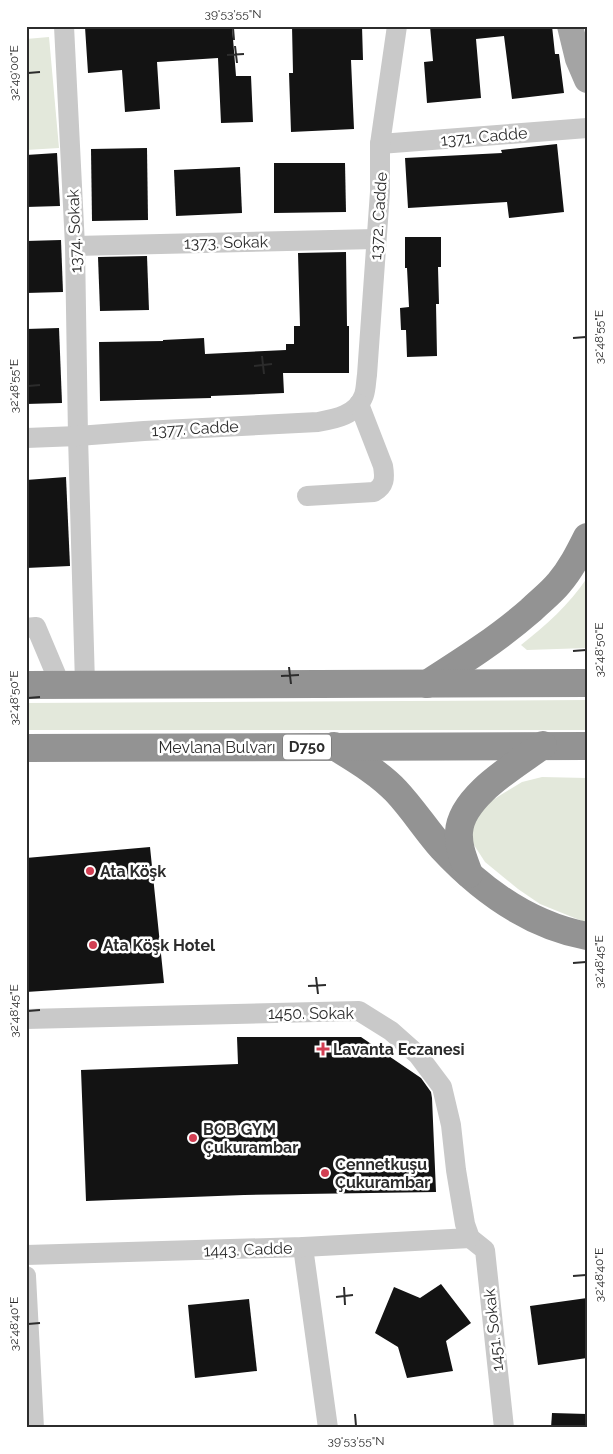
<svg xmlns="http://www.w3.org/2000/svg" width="613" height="1454" viewBox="0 0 613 1454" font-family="Raleway,sans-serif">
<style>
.green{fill:#e3e8db}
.building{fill:#131313}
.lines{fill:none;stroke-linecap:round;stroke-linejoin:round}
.minor{stroke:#c9c9c9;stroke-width:20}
.major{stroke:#a4a4a4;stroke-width:26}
.highway{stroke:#939393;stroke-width:28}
.ticks{fill:none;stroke:#2c2c2c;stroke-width:2}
.poi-dot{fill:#d23f53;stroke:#fff;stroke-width:2}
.labels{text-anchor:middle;stroke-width:5;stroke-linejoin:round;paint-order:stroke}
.shield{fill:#fff;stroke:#6b6b6b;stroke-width:1}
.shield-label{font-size:15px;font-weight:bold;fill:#2c2c2c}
.street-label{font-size:16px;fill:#2c2c2c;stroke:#fff}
.poi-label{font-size:16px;font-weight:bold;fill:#2c2c2c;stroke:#fff;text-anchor:start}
.neatline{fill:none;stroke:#2c2c2c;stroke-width:2}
.ticks-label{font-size:12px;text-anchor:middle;fill:#2c2c2c}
</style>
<rect width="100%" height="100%" fill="#fff"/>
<g class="green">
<path d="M 49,37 L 59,148 L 26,150 L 26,39 Z"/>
<path d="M 587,578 L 587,648 L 527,650 L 521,645 C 546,625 569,605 587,578 Z"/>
<path d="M 587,700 L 587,730 L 26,730 L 26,703 Z"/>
<path d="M 542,777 L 587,778 L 587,923 L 540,904 L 518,889 L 485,862 L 474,845 L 470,832 L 478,810 L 499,796 L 522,782 Z"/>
</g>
<g class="building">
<path d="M 93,26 L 232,26 L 236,76 L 251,76 L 253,122 L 221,123 L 218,58 L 157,62 L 160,109 L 125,112 L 122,70 L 88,73 L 85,27 Z"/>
<path d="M 292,26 L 362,26 L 363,60 L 351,60 L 354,129 L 291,132 L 289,73 L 293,73 Z"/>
<path d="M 430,26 L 552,26 L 555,54 L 559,54 L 564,93 L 512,99 L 504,36 L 476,39 L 481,98 L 427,103 L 424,62 L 433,61 Z"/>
<path d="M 557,144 L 564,212 L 509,218 L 507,202 L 408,208 L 405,158 L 502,153 L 501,150 Z"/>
<path d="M 147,148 L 148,220 L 92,221 L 91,149 Z"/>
<path d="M 57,153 L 60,206 L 26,207 L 26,155 Z"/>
<path d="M 274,163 L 345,163 L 346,212 L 274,213 Z"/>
<path d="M 240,167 L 242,213 L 176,216 L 174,170 Z"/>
<path d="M 405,237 L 441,237 L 441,267 L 438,267 L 439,304 L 436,304 L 437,356 L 407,357 L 406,330 L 401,330 L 400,308 L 409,307 L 407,268 L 405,268 Z"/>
<path d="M 61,240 L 63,292 L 26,293 L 26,241 Z"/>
<path d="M 346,252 L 347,326 L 349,326 L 349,373 L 283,373 L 284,393 L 211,396 L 211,398 L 100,401 L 99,342 L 163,341 L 163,340 L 204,338 L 205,354 L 286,350 L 286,344 L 294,344 L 294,326 L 300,326 L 298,253 Z"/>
<path d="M 147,256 L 149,310 L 100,311 L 98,257 Z"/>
<path d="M 59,328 L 62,403 L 26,404 L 26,329 Z"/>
<path d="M 66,477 L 70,566 L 26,568 L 26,480 Z"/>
<path d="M 150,847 L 164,983 L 26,992 L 26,906 L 29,906 L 26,883 L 26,858 Z"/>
<path d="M 237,1037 L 361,1037 L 421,1078 L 431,1092 L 432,1098 L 436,1192 L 244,1195 L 86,1201 L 81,1070 L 238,1064 Z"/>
<path d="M 441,1284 L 471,1323 L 446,1341 L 453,1371 L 407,1378 L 398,1347 L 375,1333 L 394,1287 L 420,1298 Z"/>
<path d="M 587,1298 L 587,1358 L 538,1365 L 530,1306 Z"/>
<path d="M 249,1299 L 257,1371 L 195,1378 L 188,1305 Z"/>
<path d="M 552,1413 L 587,1414 L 587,1428 L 551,1428 Z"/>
</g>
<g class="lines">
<g class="minor">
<path d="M 64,26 L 75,246 L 78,436 L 85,684"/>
<path d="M 380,144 L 587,128"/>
<path d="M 75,246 L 376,239"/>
<path d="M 26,438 L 78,436 L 144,431 L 318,422 C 335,419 357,415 364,395 C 366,389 366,381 367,375 L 380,192 L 380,144 L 397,26"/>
<path d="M 307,496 L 374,492 C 385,486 385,478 383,466 L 359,404"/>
<path d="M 26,628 L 36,627 L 60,684"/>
<path d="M 26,1019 L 359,1011 L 391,1031 L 418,1055 L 442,1087 L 451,1125 L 456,1170 L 465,1224 L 470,1238 L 485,1250 L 504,1428"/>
<path d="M 303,1247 L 328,1428"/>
<path d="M 26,1255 L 303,1247 L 470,1238"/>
<path d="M 26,1276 L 34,1428"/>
</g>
<path class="major" d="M 570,26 L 578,59 L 587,80"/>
<g class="highway">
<path d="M 427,684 C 463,661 499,638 531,610 C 540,601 551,593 559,583 C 571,569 579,553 587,537"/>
<path d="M 26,685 L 587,683"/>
<path d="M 334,746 C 355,759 379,773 396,791 C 413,809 426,830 442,848 C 481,890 529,925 587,936"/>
<path d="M 26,748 L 587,746"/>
<path d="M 469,874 C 464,860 458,847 459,832 C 461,796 516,765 543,745"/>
</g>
</g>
<path class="ticks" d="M 233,28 L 234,40M 235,46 L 237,63M 227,55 L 244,54M 28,73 L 40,72M 573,338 L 586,337M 262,356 L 264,374M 254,366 L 272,364M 28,386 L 40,385M 573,651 L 586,650M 289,667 L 291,684M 281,676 L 299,675M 28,698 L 40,697M 573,963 L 586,962M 316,977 L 318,994M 308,986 L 326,985M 28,1011 L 40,1010M 573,1276 L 586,1275M 344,1287 L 345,1305M 336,1297 L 353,1295M 28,1324 L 40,1323M 355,1414 L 356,1426"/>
<g class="poi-dot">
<circle cx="90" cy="871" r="5"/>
<circle cx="93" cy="945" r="5"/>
<path d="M320.5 1041.5h5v5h5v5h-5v5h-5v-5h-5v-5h5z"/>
<circle cx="193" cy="1138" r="5"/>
<circle cx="325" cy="1173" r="5"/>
</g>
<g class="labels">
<rect class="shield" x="283" y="734.5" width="48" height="25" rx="4"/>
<g class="shield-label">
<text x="307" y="752">D750</text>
</g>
<g class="street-label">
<text transform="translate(484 136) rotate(-5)" y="6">1371. Cadde</text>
<text transform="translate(378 216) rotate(-86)" y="6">1372. Cadde</text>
<text transform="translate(74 231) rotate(-92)" y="6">1374. Sokak</text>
<text transform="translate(226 242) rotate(-1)" y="6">1373. Sokak</text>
<text transform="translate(195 428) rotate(-3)" y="6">1377. Cadde</text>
<text x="217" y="753">Mevlana Bulvarı</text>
<text x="311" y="1019">1450. Sokak</text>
<text transform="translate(248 1249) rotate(-2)" y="6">1443. Cadde</text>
<text transform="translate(493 1330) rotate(-96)" y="6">1451. Sokak</text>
</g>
<g class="poi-label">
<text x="100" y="877">Ata Köşk</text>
<text x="103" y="951">Ata Köşk Hotel</text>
<text x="333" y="1055">Lavanta Eczanesi</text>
<text x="203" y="1135">BOB GYM<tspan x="203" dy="18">Çukurambar</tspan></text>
<text x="335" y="1170">Cennetkuşu<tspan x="335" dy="18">Çukurambar</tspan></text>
</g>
</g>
<rect width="613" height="1454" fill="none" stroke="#ffffff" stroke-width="55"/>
<rect x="28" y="28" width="558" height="1398" class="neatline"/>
<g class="ticks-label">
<text x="233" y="18">39°53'55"N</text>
<text transform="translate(14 73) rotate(-90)" y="4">32°49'00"E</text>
<text transform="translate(599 337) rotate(-90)" y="4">32°48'55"E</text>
<text transform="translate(14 386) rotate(-90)" y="4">32°48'55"E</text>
<text transform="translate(599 650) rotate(-90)" y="4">32°48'50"E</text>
<text transform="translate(14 698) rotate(-90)" y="4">32°48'50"E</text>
<text transform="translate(599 962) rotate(-90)" y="4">32°48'45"E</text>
<text transform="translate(14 1011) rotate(-90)" y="4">32°48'45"E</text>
<text transform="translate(599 1275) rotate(-90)" y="4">32°48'40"E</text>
<text transform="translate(14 1324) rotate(-90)" y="4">32°48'40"E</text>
<text x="356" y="1445">39°53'55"N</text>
</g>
</svg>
